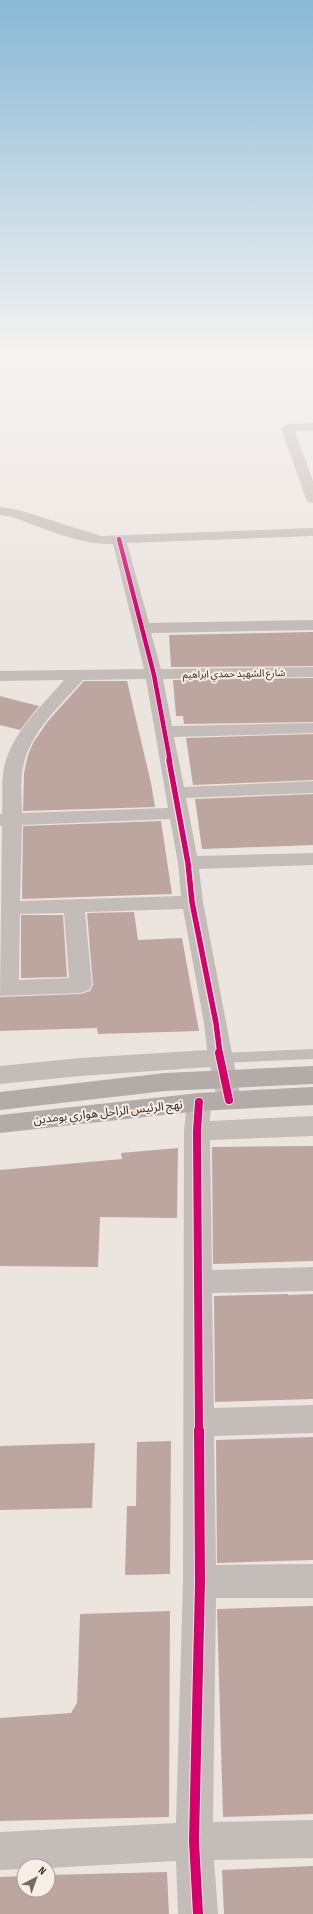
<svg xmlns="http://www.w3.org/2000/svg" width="313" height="1914" viewBox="0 0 313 1914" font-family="'Sofia Sans Condensed','Noto Sans Arabic',sans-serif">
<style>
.building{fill:#bea6a0}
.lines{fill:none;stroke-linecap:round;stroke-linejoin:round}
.lane{fill:#c4bcb8;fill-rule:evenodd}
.street{fill:#c4bcb8;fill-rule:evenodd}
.primary{fill:#b3aba7;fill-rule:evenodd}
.cycleway-far3-casing{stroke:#f9eee5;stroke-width:6}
.cycleway-far2-casing{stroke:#f9eee5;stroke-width:8}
.cycleway-far1-casing{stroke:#f9eee5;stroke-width:10}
.cycleway-casing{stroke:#f9eee5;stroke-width:12}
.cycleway-far3{stroke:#d6006c;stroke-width:4.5}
.cycleway-far2{stroke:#d6006c;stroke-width:5.5}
.cycleway-far1{stroke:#d6006c;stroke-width:8}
.cycleway{stroke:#d6006c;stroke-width:10}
.labels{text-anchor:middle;stroke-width:4;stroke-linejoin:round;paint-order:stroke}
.far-street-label{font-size:10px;fill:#342926;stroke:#f9eee5}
.street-label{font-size:12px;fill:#342926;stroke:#f9eee5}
</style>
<rect width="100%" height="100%" fill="#ebe4df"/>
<g class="building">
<path d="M 313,632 L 313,666 L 171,667 L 169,635 Z"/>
<path d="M 313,678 L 313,722 L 184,724 L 183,716 L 176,716 L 173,680 Z"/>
<path d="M 84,681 L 127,681 L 151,783 L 155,807 L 23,811 L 24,773 L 28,755 L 33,743 L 48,721 Z"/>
<path d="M 0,696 L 11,699 L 39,706 L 20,730 L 0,725 Z"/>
<path d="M 313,734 L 313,780 L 193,785 L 186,738 Z"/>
<path d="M 313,794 L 313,845 L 202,849 L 195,799 Z"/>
<path d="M 161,821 L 172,894 L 22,899 L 23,826 Z"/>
<path d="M 134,912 L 138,940 L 182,938 L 199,1031 L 98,1034 L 97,1028 L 0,1031 L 0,997 L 81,994 L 90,991 L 93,985 L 87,913 Z"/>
<path d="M 21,915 L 63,915 L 67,977 L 21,978 Z"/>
<path d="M 313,1146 L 313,1261 L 213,1264 L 212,1147 Z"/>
<path d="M 178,1148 L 177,1218 L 100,1217 L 98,1267 L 0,1266 L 0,1170 L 122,1159 L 121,1153 Z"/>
<path d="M 288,1294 L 288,1295 L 313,1294 L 313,1399 L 215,1402 L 214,1296 Z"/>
<path d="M 313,1437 L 313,1560 L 217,1563 L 216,1440 Z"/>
<path d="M 171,1441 L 170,1574 L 125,1575 L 127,1506 L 136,1506 L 137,1442 Z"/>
<path d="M 95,1443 L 92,1508 L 0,1510 L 0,1446 Z"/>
<path d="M 313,1606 L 313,1814 L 223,1817 L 217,1609 Z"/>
<path d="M 170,1611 L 169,1817 L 0,1821 L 0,1718 L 71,1713 L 77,1703 L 80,1614 Z"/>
<path d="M 313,1866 L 313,1914 L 224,1914 L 222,1870 Z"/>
<path d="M 167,1872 L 169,1914 L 0,1914 L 0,1877 L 24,1876 L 24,1890 L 48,1890 L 48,1875 Z"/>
</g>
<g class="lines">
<path class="lane" d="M 313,1049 L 313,1059 L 220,1063 L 215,1061 L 214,1058 L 215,1055 L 220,1053 Z"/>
<g class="street">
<path d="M 313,423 L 313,431 L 295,431 L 313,481 L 313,503 L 308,502 L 306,499 L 281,428 L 287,424 Z"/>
<path d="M 0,507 L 19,510 L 101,536 L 313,528 L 313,536 L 127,543 L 149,623 L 313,620 L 313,630 L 151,633 L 161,669 L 313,667 L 313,677 L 163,679 L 172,726 L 313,723 L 313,733 L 174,737 L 184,787 L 313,781 L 313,793 L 186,798 L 197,856 L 313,853 L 313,865 L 199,869 L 203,902 L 241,1100 L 238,1106 L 229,1109 L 220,1106 L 217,1100 L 210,1067 L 80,1076 L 0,1084 L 0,1066 L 80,1058 L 207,1050 L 204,1023 L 183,909 L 85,912 L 92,985 L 89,990 L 81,993 L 0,996 L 2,826 L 0,826 L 0,814 L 2,814 C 3,799 1,782 4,768 C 11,733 42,706 64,680 L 0,681 L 0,671 L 144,669 L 113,544 C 79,545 44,528 12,517 L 0,515 ZM 146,679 L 168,808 L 22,813 C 22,799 20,782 23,767 C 30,732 60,706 83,680 ZM 170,819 L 178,863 L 181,896 L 20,901 L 22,825 ZM 64,913 L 69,978 L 19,980 L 20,914 Z"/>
<path d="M 199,1093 L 208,1095 L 211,1102 L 210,1121 L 313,1116 L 313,1136 L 210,1140 L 212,1270 L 313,1267 L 313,1291 L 212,1293 L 214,1408 L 313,1405 L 313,1433 L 214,1436 L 216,1565 L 313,1564 L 313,1598 L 216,1598 L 213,1822 L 313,1820 L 313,1858 L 214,1860 L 218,1914 L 178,1914 L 176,1861 L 48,1868 L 48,1866 L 24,1866 L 24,1869 L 0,1870 L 0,1832 L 176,1823 L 183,1582 L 184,1131 L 187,1102 L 190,1095 Z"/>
</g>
<g class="primary">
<path d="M 313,1066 L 313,1084 L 165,1091 L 0,1110 L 0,1092 L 165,1073 Z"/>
<path d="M 313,1087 L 313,1105 L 199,1111 L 0,1133 L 0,1115 L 199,1093 Z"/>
</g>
<defs>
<path id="cycleway-far3" d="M 119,539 L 154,675 L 170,761"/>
<path id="cycleway-far2" d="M 169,760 L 188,863 L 192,902 L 216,1023 L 220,1054"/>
<g id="cycleway-far1">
<path d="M 219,1053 L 229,1100"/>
<path d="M 199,1431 L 197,1131 L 199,1102"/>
</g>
<path id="cycleway" d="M 198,1914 L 194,1841 L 200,1582 L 199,1430"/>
</defs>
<use href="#cycleway-far3" class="cycleway-far3-casing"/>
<use href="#cycleway-far2" class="cycleway-far2-casing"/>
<use href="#cycleway-far1" class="cycleway-far1-casing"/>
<use href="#cycleway" class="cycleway-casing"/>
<use href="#cycleway-far3" class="cycleway-far3"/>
<use href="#cycleway-far2" class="cycleway-far2"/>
<use href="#cycleway-far1" class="cycleway-far1"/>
<use href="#cycleway" class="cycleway"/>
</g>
<linearGradient id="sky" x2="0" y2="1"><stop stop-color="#89b8d6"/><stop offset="0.57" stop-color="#f6f3f1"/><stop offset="1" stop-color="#f6f3f1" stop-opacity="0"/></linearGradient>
<rect width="313" height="622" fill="url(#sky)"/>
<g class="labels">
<g class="far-street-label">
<text transform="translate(234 673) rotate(-1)" y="4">شارع الشهيد حمدي ابراهيم</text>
</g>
<g class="street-label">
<text transform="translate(108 1112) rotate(-6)" y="4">نهج الرئيس الراحل هواري بومدين</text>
</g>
</g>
<g transform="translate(36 1878) rotate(41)"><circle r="19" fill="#f9eee5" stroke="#aa9f99"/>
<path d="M0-3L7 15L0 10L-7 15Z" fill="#746a67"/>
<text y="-6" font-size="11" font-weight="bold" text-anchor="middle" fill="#342926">N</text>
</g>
</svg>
